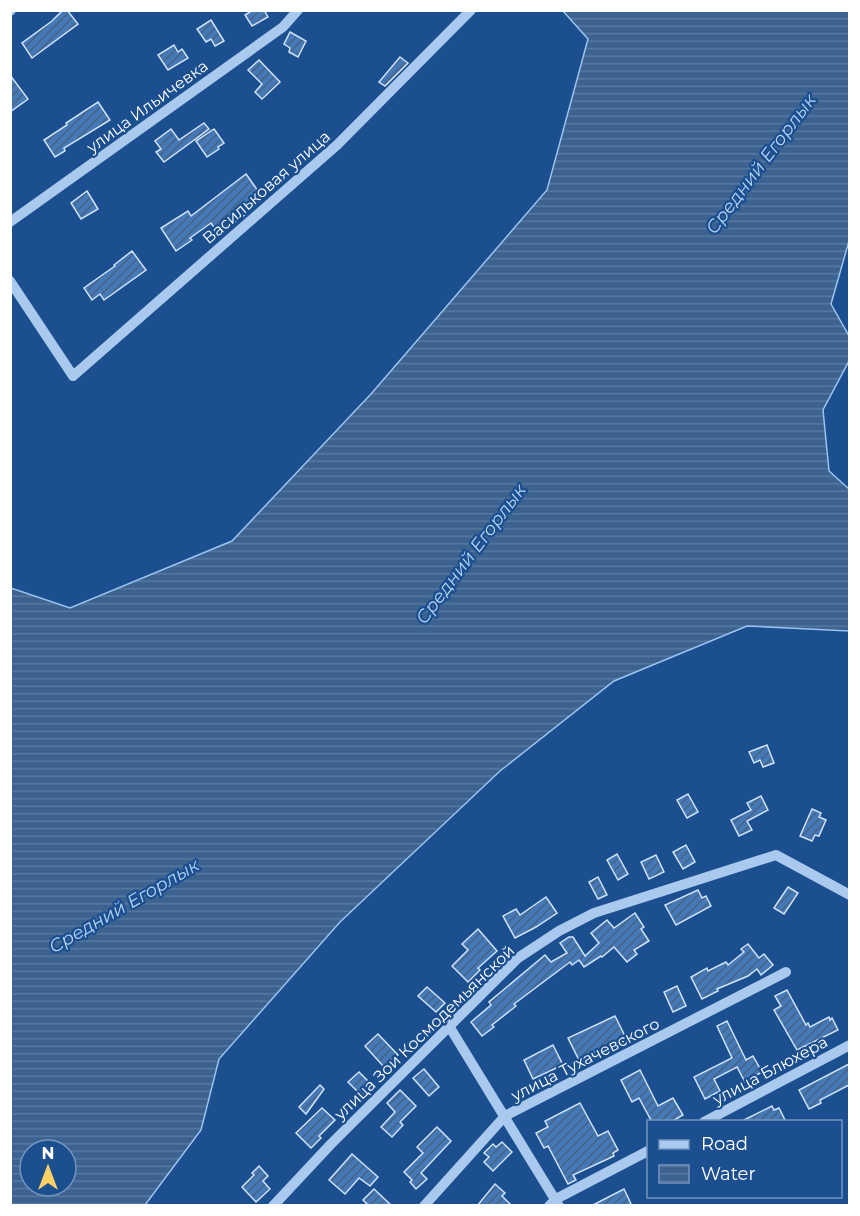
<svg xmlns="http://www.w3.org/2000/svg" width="860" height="1216" viewBox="0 0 860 1216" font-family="Montserrat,sans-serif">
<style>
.water{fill:url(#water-rules);stroke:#9cc4f0;stroke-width:1.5;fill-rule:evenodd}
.building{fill:url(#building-hatch);stroke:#cfe3fa;stroke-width:1.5}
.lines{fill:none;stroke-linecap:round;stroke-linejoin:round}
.minor{stroke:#a9c9ee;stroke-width:10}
.labels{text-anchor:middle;stroke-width:4.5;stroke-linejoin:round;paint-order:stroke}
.street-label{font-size:16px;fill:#fff;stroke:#1b4f8f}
.water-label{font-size:18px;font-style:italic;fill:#b5d3f5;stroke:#1b4f8f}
</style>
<defs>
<pattern id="water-rules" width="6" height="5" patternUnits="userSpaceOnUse" patternTransform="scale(1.5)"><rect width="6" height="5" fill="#3c6290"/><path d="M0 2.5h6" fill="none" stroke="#597aa1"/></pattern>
<pattern id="building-hatch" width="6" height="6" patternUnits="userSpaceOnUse" patternTransform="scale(1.5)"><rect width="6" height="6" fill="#4478b7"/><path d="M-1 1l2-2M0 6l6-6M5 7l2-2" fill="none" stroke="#486282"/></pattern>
</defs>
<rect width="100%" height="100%" fill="#1b4f8f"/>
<path class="water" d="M 563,11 L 849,11 L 849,241 L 831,304 L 849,336 L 850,359 L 823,410 L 829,471 L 849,489 L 849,631 L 747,626 L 614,681 L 500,771 L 340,922 L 219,1059 L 201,1130 L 145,1205 L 11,1205 L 11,588 L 70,608 L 232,541 L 371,394 L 547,190 L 588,39 ZM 30,1150 L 66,1150 L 66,1186 L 30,1186 Z"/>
<g class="building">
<path d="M 63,10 L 67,10 L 78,24 L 32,58 L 22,43 L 52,21 Z"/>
<path d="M 253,10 L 264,10 L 268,17 L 252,26 L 245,15 Z"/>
<path d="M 211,20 L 224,41 L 215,46 L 211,39 L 206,42 L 197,29 Z"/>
<path d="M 290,32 L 306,41 L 298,57 L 289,52 L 290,48 L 284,44 Z"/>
<path d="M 174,45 L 178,52 L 182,49 L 188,58 L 168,70 L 158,55 Z"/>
<path d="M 400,57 L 408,63 L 385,86 L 379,82 Z"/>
<path d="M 259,60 L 280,82 L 262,99 L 255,92 L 262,84 L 248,70 Z"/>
<path d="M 10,75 L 28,99 L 10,112 Z"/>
<path d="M 98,102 L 110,120 L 64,148 L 65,151 L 55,157 L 44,140 L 67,125 L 66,123 Z"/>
<path d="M 204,123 L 209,129 L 164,162 L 156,152 L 161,149 L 155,141 L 171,129 L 179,140 Z"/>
<path d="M 214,129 L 224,143 L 218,147 L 219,149 L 207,157 L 196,141 Z"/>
<path d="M 246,174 L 263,198 L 244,212 L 246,214 L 235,222 L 231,216 L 215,229 L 211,223 L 190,238 L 192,240 L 176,251 L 161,228 L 188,211 L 191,216 Z"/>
<path d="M 87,191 L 98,209 L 81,219 L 71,203 Z"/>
<path d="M 132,251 L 146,270 L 104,300 L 100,294 L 92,300 L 84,288 L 115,266 L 114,265 Z"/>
<path d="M 767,745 L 774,763 L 763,767 L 760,760 L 754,763 L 749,752 Z"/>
<path d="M 688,794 L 698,812 L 687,818 L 677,800 Z"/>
<path d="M 761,796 L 768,810 L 747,821 L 752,830 L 739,836 L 731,820 L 751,810 L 747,803 Z"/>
<path d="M 812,809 L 821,813 L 819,817 L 826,820 L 819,836 L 815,835 L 812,841 L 800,836 Z"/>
<path d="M 686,845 L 695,862 L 683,869 L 673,852 Z"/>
<path d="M 617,854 L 628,874 L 618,880 L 607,860 Z"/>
<path d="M 656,855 L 664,872 L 649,879 L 641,862 Z"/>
<path d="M 598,877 L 607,895 L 598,899 L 589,882 Z"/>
<path d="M 788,887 L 798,893 L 784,914 L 774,908 Z"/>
<path d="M 698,890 L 702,898 L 706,896 L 711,906 L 676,925 L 665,905 Z"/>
<path d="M 546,897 L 557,913 L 536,927 L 515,938 L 503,916 L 516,909 L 520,915 Z"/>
<path d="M 635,913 L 644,927 L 641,929 L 649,941 L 634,950 L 637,954 L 627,962 L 614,947 L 602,957 L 601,956 L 584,967 L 579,960 L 572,965 L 570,962 L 514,1004 L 516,1006 L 492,1025 L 494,1027 L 482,1036 L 471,1022 L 491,1005 L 489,1002 L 545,955 L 551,962 L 567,953 L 560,943 L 569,937 L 573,937 L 585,956 L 599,943 L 591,933 L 607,920 L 614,928 Z"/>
<path d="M 478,929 L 497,951 L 478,968 L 480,970 L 468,982 L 452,966 L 468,950 L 462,944 Z"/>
<path d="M 748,944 L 759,958 L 764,954 L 773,965 L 761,975 L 757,969 L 748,976 L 717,989 L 718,991 L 702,999 L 691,977 L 707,968 L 708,971 L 726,962 L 728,965 L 744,952 L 741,949 Z"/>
<path d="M 677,986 L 686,1006 L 673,1012 L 664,992 Z"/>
<path d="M 427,987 L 445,1003 L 436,1012 L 418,996 Z"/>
<path d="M 787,990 L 806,1025 L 808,1023 L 810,1027 L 829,1017 L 830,1020 L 832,1018 L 838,1030 L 797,1050 L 774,1010 L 781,1006 L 775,996 Z"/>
<path d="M 615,1016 L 627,1040 L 610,1047 L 609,1045 L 579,1060 L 568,1038 Z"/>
<path d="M 727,1021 L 746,1060 L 753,1056 L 762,1072 L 745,1082 L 737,1067 L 714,1079 L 720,1091 L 705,1099 L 694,1077 L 732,1058 L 717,1026 Z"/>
<path d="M 378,1034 L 398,1055 L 384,1067 L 365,1046 Z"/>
<path d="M 553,1045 L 563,1065 L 533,1079 L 524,1060 Z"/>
<path d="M 849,1064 L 849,1085 L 820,1100 L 821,1103 L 809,1109 L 799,1090 Z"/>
<path d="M 424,1069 L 439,1087 L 429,1096 L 413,1078 Z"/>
<path d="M 640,1070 L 658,1106 L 673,1098 L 683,1115 L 671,1122 L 652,1122 L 639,1098 L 632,1102 L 621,1080 Z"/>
<path d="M 359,1072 L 372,1085 L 362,1096 L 348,1082 Z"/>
<path d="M 320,1085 L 324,1089 L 306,1114 L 299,1107 Z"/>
<path d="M 400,1090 L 416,1106 L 400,1122 L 403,1125 L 392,1137 L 381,1127 L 395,1112 L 387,1103 Z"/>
<path d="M 580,1103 L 598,1136 L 608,1131 L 618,1150 L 613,1153 L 614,1156 L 573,1175 L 576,1180 L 568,1184 L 548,1146 L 544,1148 L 536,1133 L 548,1127 L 545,1121 Z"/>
<path d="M 772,1106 L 774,1110 L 779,1108 L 786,1122 L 740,1122 Z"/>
<path d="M 322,1108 L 335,1120 L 319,1136 L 321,1138 L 311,1148 L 296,1133 Z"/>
<path d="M 437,1127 L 451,1141 L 421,1173 L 427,1179 L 416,1189 L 410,1182 L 412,1180 L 404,1172 L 423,1153 L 417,1147 Z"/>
<path d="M 502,1142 L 512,1152 L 493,1171 L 484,1162 L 489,1157 L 484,1153 L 493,1144 L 496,1147 Z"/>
<path d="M 352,1154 L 378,1177 L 370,1186 L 359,1178 L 345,1194 L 329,1180 Z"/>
<path d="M 259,1166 L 268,1176 L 263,1181 L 270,1189 L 256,1202 L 242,1187 L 254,1175 L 252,1173 Z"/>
<path d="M 495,1184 L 505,1193 L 502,1196 L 512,1206 L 477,1206 Z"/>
<path d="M 374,1189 L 392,1206 L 369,1206 L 363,1200 Z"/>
<path d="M 624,1189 L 632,1206 L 591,1206 Z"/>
</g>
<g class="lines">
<g class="minor">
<path d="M 10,11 L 11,10"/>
<path d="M 10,222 L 283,27 L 298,10"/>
<path d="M 10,281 L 73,376 L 337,145 L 471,10"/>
<path d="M 449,1026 L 559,1206"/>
<path d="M 704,1122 L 850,1045"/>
<path d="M 273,1206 L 331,1144 L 518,958 L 559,931 L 594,913 L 776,855 L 850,895"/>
<path d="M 424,1206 L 505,1116 L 786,972"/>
<path d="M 549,1206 L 556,1199 L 648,1151"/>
</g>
</g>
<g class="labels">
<g class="street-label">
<text transform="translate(147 106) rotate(-36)" y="6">улица Ильичевка</text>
<text transform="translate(266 187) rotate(-41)" y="6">Васильковая улица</text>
<text transform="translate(424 1032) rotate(-44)" y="6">улица Зои Космодемьянской</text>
<text transform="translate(585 1059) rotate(-27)" y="6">улица Тухачевского</text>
<text transform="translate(770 1070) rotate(-28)" y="6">улица Блюхера</text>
</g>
<g class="water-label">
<text transform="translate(761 164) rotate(-53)" y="6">Средний Егорлык</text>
<text transform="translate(471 554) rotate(-53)" y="6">Средний Егорлык</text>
<text transform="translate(124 906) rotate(-30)" y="6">Средний Егорлык</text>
</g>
</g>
<rect width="860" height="1216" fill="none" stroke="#ffffff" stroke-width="24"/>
<rect x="647" y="1120" width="195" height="78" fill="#1b4f8f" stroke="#7695bc" stroke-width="1.5"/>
<rect x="659" y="1140" width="30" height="9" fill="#a9c9ee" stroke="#7695bc" stroke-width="1.5"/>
<text x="701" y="1150" font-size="18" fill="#ffffff">Road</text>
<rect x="659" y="1165" width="30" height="18" fill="url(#water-rules)" stroke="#7695bc" stroke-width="1.5"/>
<text x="701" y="1180" font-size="18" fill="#ffffff">Water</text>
<g transform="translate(48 1168)"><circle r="28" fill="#1b4f8f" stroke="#7695bc" stroke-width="1.5"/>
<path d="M0-4.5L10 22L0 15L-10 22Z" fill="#ffd166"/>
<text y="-9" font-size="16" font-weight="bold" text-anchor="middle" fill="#ffffff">N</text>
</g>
</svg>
